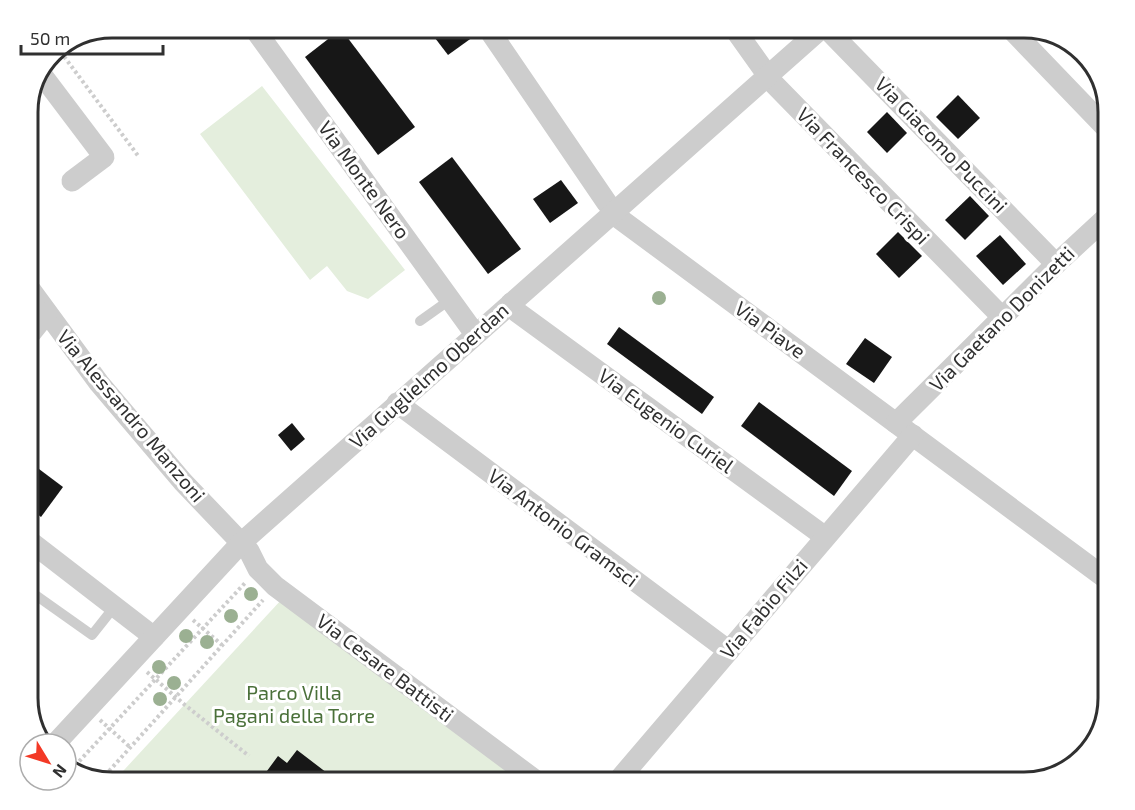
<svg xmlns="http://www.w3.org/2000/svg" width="1135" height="810" viewBox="0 0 1135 810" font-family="'Exo 2',sans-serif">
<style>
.green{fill:#e4eedd}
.building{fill:#171717}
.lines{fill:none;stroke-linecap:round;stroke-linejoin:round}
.path{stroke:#cdcdcd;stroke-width:4;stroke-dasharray:3 3;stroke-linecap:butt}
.lane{stroke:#cdcdcd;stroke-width:10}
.street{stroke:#cdcdcd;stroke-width:21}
.tree{fill:#9bb092}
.labels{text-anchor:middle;stroke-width:6;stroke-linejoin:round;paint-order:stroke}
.street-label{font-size:20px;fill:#303030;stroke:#fff}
.park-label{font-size:20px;fill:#4a7039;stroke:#fff}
.rim{fill:none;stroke:#303030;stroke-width:3}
</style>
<rect width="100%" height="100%" fill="#fff"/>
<g class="green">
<path d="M 262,86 L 405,270 L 368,299 L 347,291 L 327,266 L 310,280 L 200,134 Z"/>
<path d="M 282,599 L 529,783 L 112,783 Z"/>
</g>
<g class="building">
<path d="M 450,27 L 466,27 L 473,37 L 448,55 L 435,38 Z"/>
<path d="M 341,29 L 415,127 L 378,155 L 305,57 Z"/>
<path d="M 958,95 L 980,118 L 958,139 L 936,117 Z"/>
<path d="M 887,112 L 907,133 L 887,153 L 867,132 Z"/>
<path d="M 452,157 L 521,249 L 488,274 L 419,182 Z"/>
<path d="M 561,180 L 578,203 L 550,223 L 533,199 Z"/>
<path d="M 970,196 L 989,216 L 965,240 L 945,220 Z"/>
<path d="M 898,232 L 922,256 L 899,278 L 876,254 Z"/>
<path d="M 1000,235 L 1026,264 L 1003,285 L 976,256 Z"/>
<path d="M 619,327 L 714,397 L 702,414 L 607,344 Z"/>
<path d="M 865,338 L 892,357 L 874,383 L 846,364 Z"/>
<path d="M 759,402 L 852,471 L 834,496 L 741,426 Z"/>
<path d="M 292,423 L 305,439 L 291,451 L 278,435 Z"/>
<path d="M 27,460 L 63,487 L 41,517 L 27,506 Z"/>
<path d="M 27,678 L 36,685 L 27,696 Z"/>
<path d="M 297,750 L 331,776 L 326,783 L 275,783 L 264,775 L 278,756 L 287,763 Z"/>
</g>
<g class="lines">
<g class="path">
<path d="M 57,47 L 139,157"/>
<path d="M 193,620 L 222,645"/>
<path d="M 147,672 L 185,705 L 249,756"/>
<path d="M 100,720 L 131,748"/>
<path d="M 71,770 L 245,583"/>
<path d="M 101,780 L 263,600"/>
</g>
<g class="lane">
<path d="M 420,321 L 451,299"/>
<path d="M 27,565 L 40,549"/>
<path d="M 27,589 L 92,635 L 115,606"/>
</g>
<g class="street">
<path d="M 253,27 L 475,334"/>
<path d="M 487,27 L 607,203 L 620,219 L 1108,580"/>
<path d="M 733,27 L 773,83 L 1002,317"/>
<path d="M 825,27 L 1056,264"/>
<path d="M 1009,27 L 1108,130"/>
<path d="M 42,75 L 104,157 L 72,181"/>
<path d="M 27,285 L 99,383 L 183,482 L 249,551 L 258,569 L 275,586 L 539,783"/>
<path d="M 511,303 L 517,312 L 824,536"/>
<path d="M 27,338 L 47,313"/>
<path d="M 397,403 L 729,651"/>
<path d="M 896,423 L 1056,264 L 1108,216"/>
<path d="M 27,539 L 154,637"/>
<path d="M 55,744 L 241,543 L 823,27"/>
<path d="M 616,783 L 913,435"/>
</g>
</g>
<g class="tree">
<circle cx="659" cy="298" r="7"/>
<circle cx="251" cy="594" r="7"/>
<circle cx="231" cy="616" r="7"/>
<circle cx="186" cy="636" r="7"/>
<circle cx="207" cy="642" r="7"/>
<circle cx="159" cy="667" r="7"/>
<circle cx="174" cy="683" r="7"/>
<circle cx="160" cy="699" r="7"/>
</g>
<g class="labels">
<g class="street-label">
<text transform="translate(941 145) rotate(46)" y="7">Via Giacomo Puccini</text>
<text transform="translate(863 176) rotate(46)" y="7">Via Francesco Crispi</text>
<text transform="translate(364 180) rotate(54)" y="7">Via Monte Nero</text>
<text transform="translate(1002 319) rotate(-45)" y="7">Via Gaetano Donizetti</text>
<text transform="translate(770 330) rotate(36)" y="7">Via Piave</text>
<text transform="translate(429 376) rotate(-42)" y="7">Via Guglielmo Oberdan</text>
<text transform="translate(131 416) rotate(50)" y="7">Via Alessandro Manzoni</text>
<text transform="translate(666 421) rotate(36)" y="7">Via Eugenio Curiel</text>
<text transform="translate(563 528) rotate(37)" y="7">Via Antonio Gramsci</text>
<text transform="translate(764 609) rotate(-50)" y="7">Via Fabio Filzi</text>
<text transform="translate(385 668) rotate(37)" y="7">Via Cesare Battisti</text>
</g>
<g class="park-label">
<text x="294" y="700">Parco Villa<tspan x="294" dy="23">Pagani della Torre</tspan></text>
</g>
</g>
<path d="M0 0H1135V810H0ZM112 38H1024A74 74 0 0 1 1098 112V698A74 74 0 0 1 1024 772H112A74 74 0 0 1 38 698V112A74 74 0 0 1 112 38Z" fill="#fff" fill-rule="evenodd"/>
<path class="rim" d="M112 38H1024A74 74 0 0 1 1098 112V698A74 74 0 0 1 1024 772H112A74 74 0 0 1 38 698V112A74 74 0 0 1 112 38Z"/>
<g transform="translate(48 762) rotate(128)"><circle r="28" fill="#ffffff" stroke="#acacac" stroke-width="1.5"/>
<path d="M0-4.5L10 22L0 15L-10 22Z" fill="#f33926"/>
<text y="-9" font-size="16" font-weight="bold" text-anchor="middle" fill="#303030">N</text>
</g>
<path d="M21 45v9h142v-9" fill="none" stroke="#303030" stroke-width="3"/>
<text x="30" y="45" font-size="18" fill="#303030" stroke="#ffffff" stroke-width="4.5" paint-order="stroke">50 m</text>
</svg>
